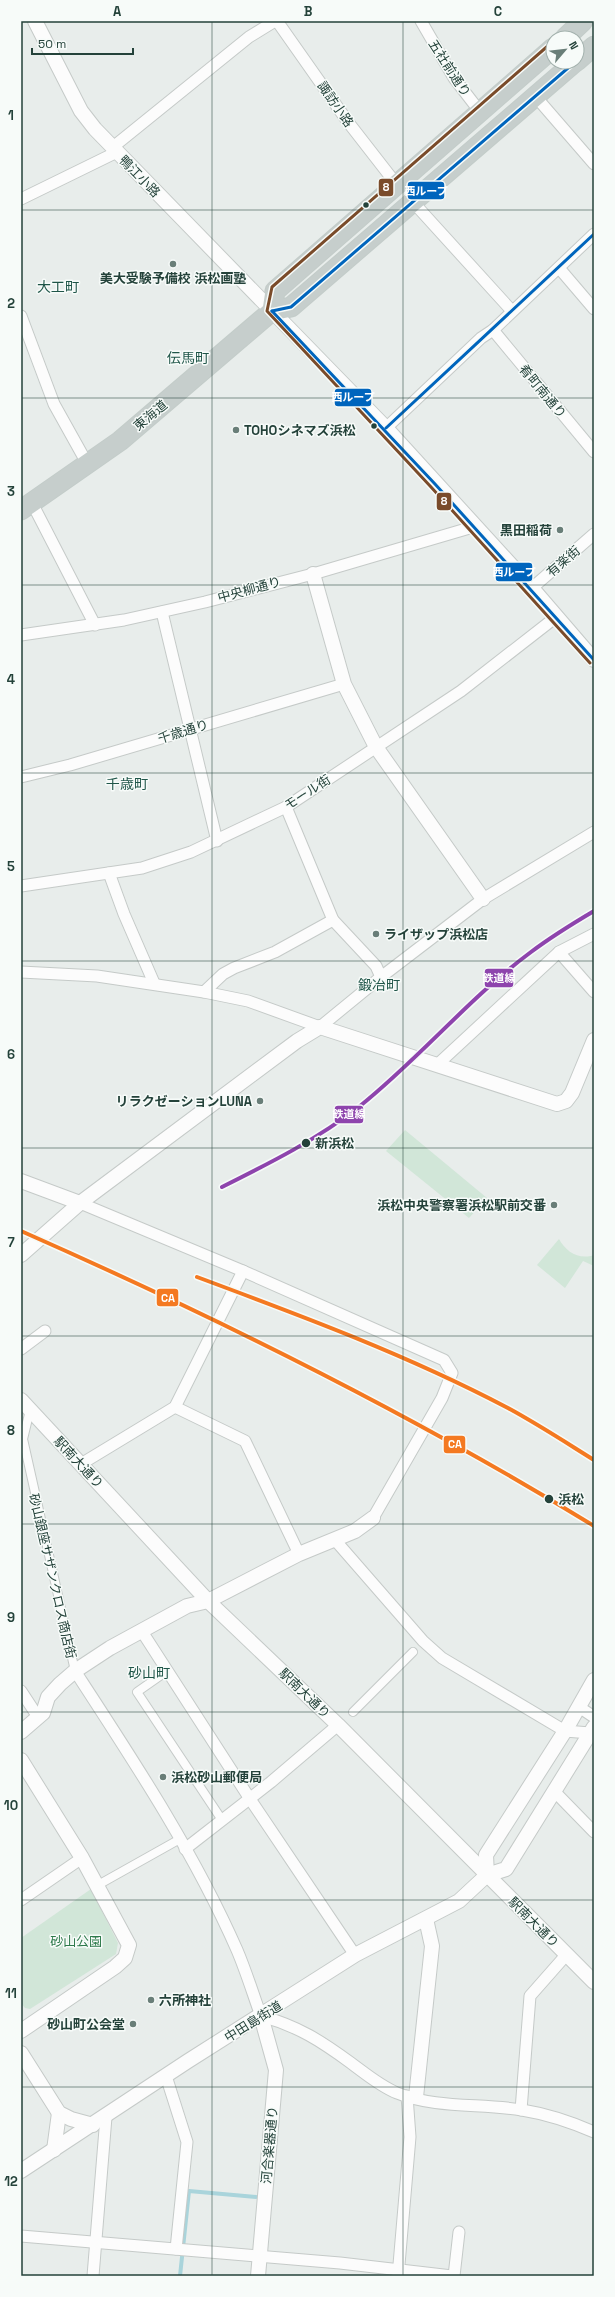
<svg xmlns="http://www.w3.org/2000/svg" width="615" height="2297" viewBox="0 0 615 2297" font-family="'Space Grotesk','Noto Sans JP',sans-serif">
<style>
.green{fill:#d1e6d8}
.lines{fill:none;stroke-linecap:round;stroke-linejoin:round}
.stream{stroke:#a9d4db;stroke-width:4}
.pedestrian-casing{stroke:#c5cac8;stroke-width:10}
.minor-casing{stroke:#c5cac8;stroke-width:13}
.tertiary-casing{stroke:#c5cac8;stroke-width:16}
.trunk-casing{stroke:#c3ccc9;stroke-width:21}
.pedestrian{stroke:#fcfcfc;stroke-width:8}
.minor{stroke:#fcfcfc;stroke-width:11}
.tertiary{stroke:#fcfcfc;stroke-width:14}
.trunk{stroke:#c6cecc;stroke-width:19}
.bus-1-casing{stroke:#f7fbf9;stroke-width:6}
.bus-2-casing{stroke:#f7fbf9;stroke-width:6}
.bus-1{stroke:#0065bd;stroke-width:3}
.bus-2{stroke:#7a4b2a;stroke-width:3}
.rail-1-casing{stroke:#f7fbf9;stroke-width:7}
.rail-2-casing{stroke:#f7fbf9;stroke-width:7}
.rail-1{stroke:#f47921;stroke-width:4}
.rail-2{stroke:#8e44ad;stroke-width:4}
.grid{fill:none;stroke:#24423a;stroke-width:1;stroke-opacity:0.55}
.bus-dot{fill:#24423a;stroke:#f7fbf9;stroke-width:1.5}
.poi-dot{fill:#697e78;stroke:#f7fbf9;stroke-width:1.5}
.labels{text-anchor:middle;stroke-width:3;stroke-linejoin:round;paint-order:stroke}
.street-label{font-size:13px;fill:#24423a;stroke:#f7fbf9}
.poi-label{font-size:13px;font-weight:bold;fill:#24423a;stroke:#f7fbf9;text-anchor:start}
.stop-label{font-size:13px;font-weight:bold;fill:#24423a;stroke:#f7fbf9;text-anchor:start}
.park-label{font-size:13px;fill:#2d7a4b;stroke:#f7fbf9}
.neighbourhood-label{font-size:14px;fill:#1f5548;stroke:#f7fbf9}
.line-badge{stroke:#f7fbf9;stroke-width:1.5}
.badge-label{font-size:11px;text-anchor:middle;font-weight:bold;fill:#fff}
.neatline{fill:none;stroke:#24423a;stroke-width:1.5}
.grid-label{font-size:13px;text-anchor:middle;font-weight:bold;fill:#24423a}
</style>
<rect width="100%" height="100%" fill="#e8edeb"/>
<g class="green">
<path d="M 405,1130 L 487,1198 L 469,1218 L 386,1151 Z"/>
<path d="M 559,1239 C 566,1252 579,1260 594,1255 L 594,1266 L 583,1261 L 565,1288 L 537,1265 Z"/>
<path d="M 91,1889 L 118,1943 L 116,1954 L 30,2009 L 25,2008 L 21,2003 L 21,1938 Z"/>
</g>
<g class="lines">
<path class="stream" d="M 180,2276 L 189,2191 L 256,2197"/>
<defs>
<g id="pedestrian">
<path d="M 30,1410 L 23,1439 L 75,1671"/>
<path d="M 167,1671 L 137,1692 L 222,1820"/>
<path d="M 353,1712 L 413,1652"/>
<path d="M 98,1885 L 180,1839"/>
</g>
<g id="minor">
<path d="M 277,21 L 348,122 L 397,185"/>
<path d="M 421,21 L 454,78 L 481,113"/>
<path d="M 536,97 L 594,164"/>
<path d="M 21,199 L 117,152 L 113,147 L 249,37 L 275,21"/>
<path d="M 413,202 L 512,311"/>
<path d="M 559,268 L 594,309"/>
<path d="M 21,316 L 54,404 L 88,465"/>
<path d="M 493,330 L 594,452"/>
<path d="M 386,428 L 481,338 L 493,330 L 594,234"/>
<path d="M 32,503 L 95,625"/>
<path d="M 532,588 L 594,534"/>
<path d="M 162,612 L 217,841"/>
<path d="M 21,635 L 124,620 L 205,602 L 313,574 L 473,527"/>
<path d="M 21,777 L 70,765 L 344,684"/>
<path d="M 286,807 L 333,920 L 376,966 L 381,977"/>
<path d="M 109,873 L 124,914 L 154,983"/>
<path d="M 21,886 L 142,868 L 191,852 L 286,807 L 461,691 L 556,617"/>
<path d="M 559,952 L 594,992"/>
<path d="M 21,972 L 97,976 L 204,992 L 248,1001 L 320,1027 L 381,977 L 483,899 L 594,832"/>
<path d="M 204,992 L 223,974 L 234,968 L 275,952 L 333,920"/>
<path d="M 438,1064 L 559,952 L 594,934"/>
<path d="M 80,1203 L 243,1271 L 444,1360 L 452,1373 L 442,1398 L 373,1518"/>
<path d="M 21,1349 L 45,1331"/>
<path d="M 175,1407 L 245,1441 L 299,1554"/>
<path d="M 81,1464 L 175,1407 L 243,1271"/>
<path d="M 335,1540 L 423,1641 L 442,1658 L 565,1731 L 590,1733"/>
<path d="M 141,1630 L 250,1799 L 355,1955"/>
<path d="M 75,1671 C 133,1760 194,1852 237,1950 C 246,1971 253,1994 261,2016 C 298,2026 321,2041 351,2063 C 366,2074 380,2086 397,2093 C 437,2109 480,2103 522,2110 C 547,2114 571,2122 594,2132"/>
<path d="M 21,1691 L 38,1717"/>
<path d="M 579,1707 L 594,1717"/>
<path d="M 554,1791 L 594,1832"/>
<path d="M 185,1849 L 271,1782 L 338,1725"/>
<path d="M 21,1900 L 82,1858"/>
<path d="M 166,2076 L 187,2142 L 176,2249"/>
<path d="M 521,2110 L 530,1996 L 567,1954"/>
<path d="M 21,2236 L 340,2263 L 452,2276"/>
<path d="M 93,2276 L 106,2117"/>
<path d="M 398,2276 L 410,2137 L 407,2096"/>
<path d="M 454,2276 L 459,2232"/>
</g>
<g id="tertiary">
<path d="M 35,21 L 81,111 L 95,129 L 386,428 L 532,588 L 594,660"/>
<path d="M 313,574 L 344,684 L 376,747 L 483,899"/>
<path d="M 21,1181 L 80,1203"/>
<path d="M 21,1255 L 80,1203 L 297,1041 L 320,1027 L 557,1104 L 566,1101 L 572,1093 L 594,1040"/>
<path d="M 21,1400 L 208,1601 L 338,1725 L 594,1982"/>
<path d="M 21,1732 L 43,1713 L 48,1697 L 60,1684 L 75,1671 L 110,1648 L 187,1606 L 208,1601 L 299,1554 L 355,1531 L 373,1518"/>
<path d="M 21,1760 L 82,1858 L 129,1945 L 125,1958 L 115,1967 L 21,2031"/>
<path d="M 487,1875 L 486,1855 L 565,1731 L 594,1680"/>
<path d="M 21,2053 L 59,2113 L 71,2119 L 93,2125"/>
<path d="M 416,2097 L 432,1946 L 426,1919"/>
<path d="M 54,2150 L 59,2113"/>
<path d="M 21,2171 L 188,2061 L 355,1955 L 459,1901 L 487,1875 L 506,1869 L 594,1727"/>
<path d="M 258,2276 L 276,2070 L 261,2016"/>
</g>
<g id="trunk">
<path d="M 565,38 L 583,21"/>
<path d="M 577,61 L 594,46"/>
<path d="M 272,311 L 275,291 L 553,48"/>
<path d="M 21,510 L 120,441 L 272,311 L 291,307 L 575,62"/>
</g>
</defs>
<use href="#pedestrian" class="pedestrian-casing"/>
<use href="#minor" class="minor-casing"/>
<use href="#tertiary" class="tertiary-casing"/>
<use href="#trunk" class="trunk-casing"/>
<use href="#pedestrian" class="pedestrian"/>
<use href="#minor" class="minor"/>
<use href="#tertiary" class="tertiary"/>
<use href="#trunk" class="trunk"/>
<defs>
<g id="bus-1">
<path d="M 272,311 L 435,484 L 594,660"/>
<path d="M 272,311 L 291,307 L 575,62"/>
<path d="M 386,428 L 594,234"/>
</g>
<path id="bus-2" d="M 550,44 L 272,287 L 267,311 L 431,487 L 590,663"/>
</defs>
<use href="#bus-1" class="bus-1-casing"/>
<use href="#bus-2" class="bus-2-casing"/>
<use href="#bus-1" class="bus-1"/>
<use href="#bus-2" class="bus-2"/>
<defs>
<g id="rail-1">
<path d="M 21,1231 C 218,1318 410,1413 594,1526"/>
<path d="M 197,1277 C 302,1316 407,1355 506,1407 C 536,1423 565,1442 594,1460"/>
</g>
<path id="rail-2" d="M 222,1187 C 270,1163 318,1139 360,1106 C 420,1058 469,998 531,952 C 551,937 572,924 594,911"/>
</defs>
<use href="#rail-1" class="rail-1-casing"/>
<use href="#rail-2" class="rail-2-casing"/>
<use href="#rail-1" class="rail-1"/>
<use href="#rail-2" class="rail-2"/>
</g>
<path class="grid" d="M 212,21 L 212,2276M 403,21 L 403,2276M 21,210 L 594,210M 21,398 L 594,398M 21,585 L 594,585M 21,773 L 594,773M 21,961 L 594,961M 21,1148 L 594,1148M 21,1336 L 594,1336M 21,1524 L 594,1524M 21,1712 L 594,1712M 21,1900 L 594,1900M 21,2087 L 594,2087"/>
<g class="bus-dot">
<circle cx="366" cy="205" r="3.5"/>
<circle cx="374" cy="426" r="3.5"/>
<circle cx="306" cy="1143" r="5"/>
<circle cx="549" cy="1499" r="5"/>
</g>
<g class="poi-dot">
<circle cx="173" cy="264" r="4"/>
<circle cx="236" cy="430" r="4"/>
<circle cx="560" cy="530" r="4"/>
<circle cx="376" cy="934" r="4"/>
<circle cx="260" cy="1101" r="4"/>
<circle cx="554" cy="1205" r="4"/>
<circle cx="163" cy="1777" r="4"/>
<circle cx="151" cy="2000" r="4"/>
<circle cx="133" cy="2024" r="4"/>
</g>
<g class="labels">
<g class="street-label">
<text transform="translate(450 68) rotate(57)" y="5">五社前通り</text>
<text transform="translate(336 104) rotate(55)" y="5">諏訪小路</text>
<text transform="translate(140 176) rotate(46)" y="5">鴨江小路</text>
<text transform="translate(543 391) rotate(50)" y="5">肴町南通り</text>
<text transform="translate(150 415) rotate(-40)" y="5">東海道</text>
<text transform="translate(563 561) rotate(-41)" y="5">有楽街</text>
<text transform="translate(249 589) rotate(-15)" y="5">中央柳通り</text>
<text transform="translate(183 731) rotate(-17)" y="5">千歳通り</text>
<text transform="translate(307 792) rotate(-33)" y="5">モール街</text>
<text transform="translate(79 1462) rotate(47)" y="5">駅南大通り</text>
<text transform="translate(53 1576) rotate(77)" y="5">砂山銀座サザンクロス商店街</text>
<text transform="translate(305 1693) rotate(44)" y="5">駅南大通り</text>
<text transform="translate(534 1922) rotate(45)" y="5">駅南大通り</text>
<text transform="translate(253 2021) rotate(-32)" y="5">中田島街道</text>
<text transform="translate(269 2145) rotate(-85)" y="5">河合楽器通り</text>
</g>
<g class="poi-label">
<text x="173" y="283" text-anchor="middle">美大受験予備校 浜松画塾</text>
<text x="244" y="435">TOHOシネマズ浜松</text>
<text x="552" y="535" text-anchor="end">黒田稲荷</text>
<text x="384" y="939">ライザップ浜松店</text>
<text x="252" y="1106" text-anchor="end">リラクゼーションLUNA</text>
<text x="546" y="1210" text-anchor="end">浜松中央警察署浜松駅前交番</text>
<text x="171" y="1782">浜松砂山郵便局</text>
<text x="159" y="2005">六所神社</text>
<text x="125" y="2029" text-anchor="end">砂山町公会堂</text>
</g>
<g class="stop-label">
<text x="315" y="1148">新浜松</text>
<text x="558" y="1504">浜松</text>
</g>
<g class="park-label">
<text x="76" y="1946">砂山公園</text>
</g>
<g class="neighbourhood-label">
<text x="58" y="292">大工町</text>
<text x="188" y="363">伝馬町</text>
<text x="127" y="789">千歳町</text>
<text x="379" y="990">鍛冶町</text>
<text x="149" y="1678">砂山町</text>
</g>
</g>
<g class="line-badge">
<rect x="378" y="178" width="16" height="19" rx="4" fill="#7a4b2a"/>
<rect x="407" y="181" width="38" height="19" rx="4" fill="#0065bd"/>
<rect x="334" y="388" width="38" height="19" rx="4" fill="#0065bd"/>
<rect x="436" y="492" width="16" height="19" rx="4" fill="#7a4b2a"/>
<rect x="495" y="562" width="38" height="20" rx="4" fill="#0065bd"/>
<rect x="484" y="968" width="30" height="20" rx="4" fill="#8e44ad"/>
<rect x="334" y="1105" width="30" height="19" rx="4" fill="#8e44ad"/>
<rect x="156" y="1288" width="23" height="19" rx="4" fill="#f47921"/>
<rect x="443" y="1435" width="23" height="19" rx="4" fill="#f47921"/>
</g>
<g class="badge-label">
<text x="386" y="191">8</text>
<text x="426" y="195">西ループ</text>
<text x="353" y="401">西ループ</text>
<text x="444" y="505">8</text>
<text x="514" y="576">西ループ</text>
<text x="499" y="982">鉄道線</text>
<text x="349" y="1118">鉄道線</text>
<text x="168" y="1302">CA</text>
<text x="455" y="1448">CA</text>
</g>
<rect width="615" height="2297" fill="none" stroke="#f7fbf9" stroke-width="44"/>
<g transform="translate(565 50) rotate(62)"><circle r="19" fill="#f7fbf9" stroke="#a3b1ad"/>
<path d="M0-3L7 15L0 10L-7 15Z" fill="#697e78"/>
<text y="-6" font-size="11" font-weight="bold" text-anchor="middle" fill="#24423a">N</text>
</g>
<path d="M32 48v6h101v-6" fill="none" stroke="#24423a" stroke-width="2"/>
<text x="38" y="48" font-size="12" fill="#24423a" stroke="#f7fbf9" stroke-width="3" paint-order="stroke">50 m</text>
<rect x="22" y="22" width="571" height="2253" class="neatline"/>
<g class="grid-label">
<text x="117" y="16">A</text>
<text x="308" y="16">B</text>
<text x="498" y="16">C</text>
<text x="11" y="120">1</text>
<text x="11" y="308">2</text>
<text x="11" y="496">3</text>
<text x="11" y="684">4</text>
<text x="11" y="871">5</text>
<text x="11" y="1059">6</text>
<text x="11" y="1247">7</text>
<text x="11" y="1435">8</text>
<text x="11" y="1622">9</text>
<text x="11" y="1810">10</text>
<text x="11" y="1998">11</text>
<text x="11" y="2186">12</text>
</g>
</svg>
